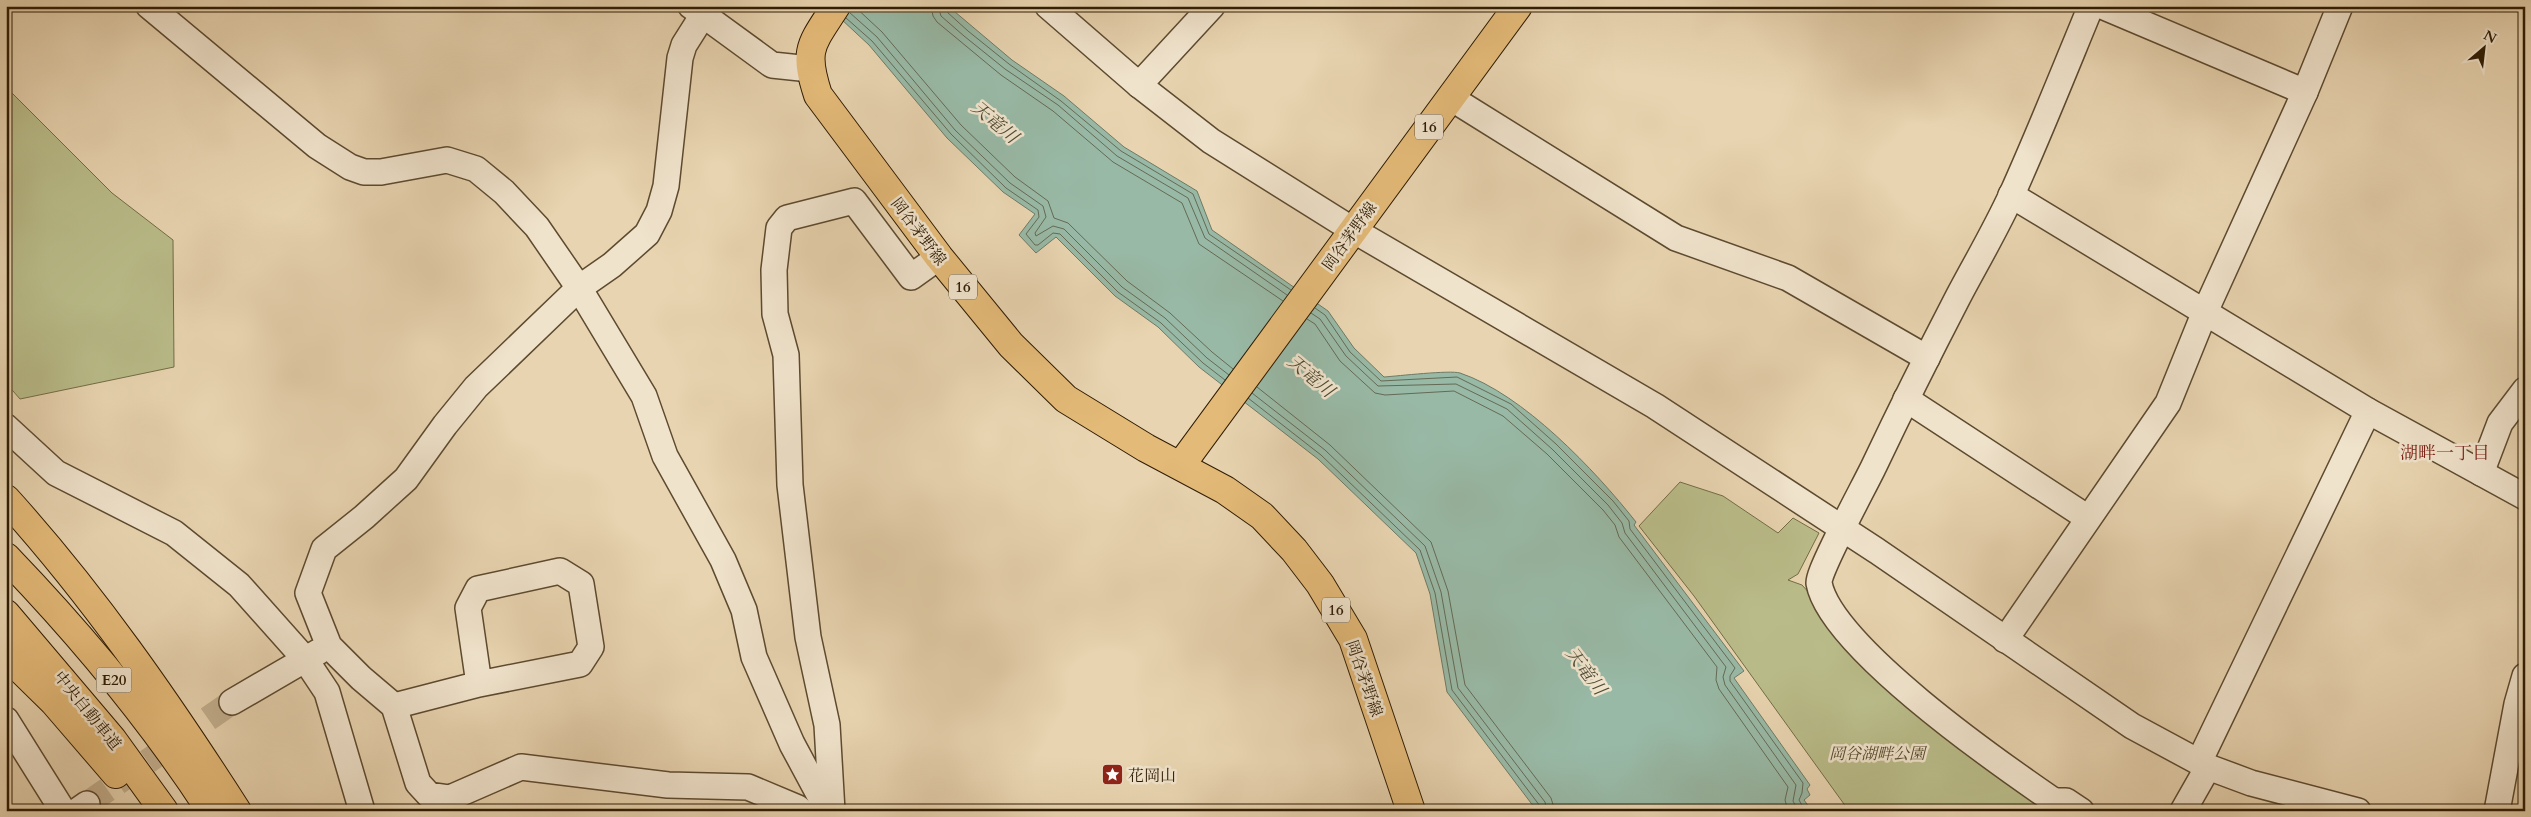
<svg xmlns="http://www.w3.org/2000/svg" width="2531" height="817" viewBox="0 0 2531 817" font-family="Cardo,'Noto Serif JP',serif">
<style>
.green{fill:#b9bc89;stroke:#746c46}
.water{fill:#98b9a6;stroke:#6e7a65}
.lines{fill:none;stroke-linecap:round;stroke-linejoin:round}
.shore{stroke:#646a55;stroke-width:1}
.minor-tunnel{stroke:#c3af8e;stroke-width:25;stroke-dasharray:25 12;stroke-linecap:butt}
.minor-casing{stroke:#5d4a2f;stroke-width:28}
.major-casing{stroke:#2f1c04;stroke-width:30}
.highway-casing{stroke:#2f1c04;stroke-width:30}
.minor{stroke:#f0e3cc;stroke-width:25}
.major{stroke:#e4ba78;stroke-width:28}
.highway{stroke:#e4ba78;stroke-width:28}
.labels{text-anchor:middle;stroke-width:5;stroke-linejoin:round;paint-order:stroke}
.shield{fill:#f0e3cc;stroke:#695840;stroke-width:1}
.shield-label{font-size:15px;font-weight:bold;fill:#2f1c04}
.street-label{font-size:16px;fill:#2f1c04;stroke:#f0e3cc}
.park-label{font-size:16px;font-style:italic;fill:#584c2c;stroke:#f0e3cc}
.poi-label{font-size:16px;fill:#2f1c04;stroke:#f0e3cc;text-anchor:start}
.water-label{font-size:18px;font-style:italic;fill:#4e4b35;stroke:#f0e3cc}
.neighbourhood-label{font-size:18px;fill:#7a1f14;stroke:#f0e3cc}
</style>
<rect width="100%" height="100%" fill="#e8d4b0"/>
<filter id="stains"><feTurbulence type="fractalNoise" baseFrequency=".004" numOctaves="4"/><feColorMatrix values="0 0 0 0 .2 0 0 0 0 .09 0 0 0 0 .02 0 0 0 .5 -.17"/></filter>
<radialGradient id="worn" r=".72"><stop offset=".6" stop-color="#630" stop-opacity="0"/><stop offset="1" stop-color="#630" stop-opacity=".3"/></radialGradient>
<g class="green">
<path d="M 6,87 L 112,193 L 173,240 L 174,367 L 20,399 L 6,383 Z"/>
<path d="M 1680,482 L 1723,496 L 1778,533 L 1793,518 L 1819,533 L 1798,574 L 1788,580 L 1802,585 L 1812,596 L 1816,606 L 1852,655 L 1930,724 L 2048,811 L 1849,811 L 1694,596 L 1639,526 Z"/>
</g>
<path class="water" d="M 827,6 L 948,6 L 1012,60 L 1064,96 L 1124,147 L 1197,191 L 1212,230 L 1328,311 L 1354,348 L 1384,377 C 1398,376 1450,370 1460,373 C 1523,394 1595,470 1636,522 L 1634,525 L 1744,671 L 1734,678 L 1810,785 L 1807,789 L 1810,795 L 1804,800 L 1812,811 L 1537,811 L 1447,692 L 1430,594 L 1416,553 L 1318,459 L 1199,367 L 1158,327 L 1115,296 L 1056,237 L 1036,253 L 1019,235 L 1035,214 L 1003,192 L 947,138 L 869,45 Z"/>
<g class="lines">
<g class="shore">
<path d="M 854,6 L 882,32 L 961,125 L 1015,177 L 1048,201 L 1054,218 L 1068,223 L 1127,281 L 1170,313 L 1212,352 L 1233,369"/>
<path d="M 931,6 L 933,16 L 937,22 L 1001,75 L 1053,111 L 1113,162 L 1182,203 L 1199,244 L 1283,301"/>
<path d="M 938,6 L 941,16 L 964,36 L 1005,69 L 1058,105 L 1117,156 L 1188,198 L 1205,238 L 1287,295"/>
<path d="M 945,6 L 947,12 L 968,31 L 1009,64 L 1061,101 L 1121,151 L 1193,194 L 1209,234 L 1291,290"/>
<path d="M 849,12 L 877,37 L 955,130 L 1010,183 L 1043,206 L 1046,217 L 1035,233 L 1036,236 L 1053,226 L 1064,229 L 1122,287 L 1165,318 L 1207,358 L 1229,375"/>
<path d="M 846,18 L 872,41 L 951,134 L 1006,188 L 1038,210 L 1039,217 L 1026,234 L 1035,245 L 1038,245 L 1053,233 L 1060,234 L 1118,292 L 1161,323 L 1203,363 L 1225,380"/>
<path d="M 1315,308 L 1325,315 L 1350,352 L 1381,381 L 1457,377 L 1511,404 L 1556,444 L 1613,501 L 1629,521 L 1630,529 L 1735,668 L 1730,676 L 1730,681 L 1803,783 L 1802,793 L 1799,800 L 1805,811"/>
<path d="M 1311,313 L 1320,319 L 1346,356 L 1378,386 L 1456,384 L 1507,409 L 1552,449 L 1608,505 L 1622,523 L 1625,533 L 1726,667 L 1723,677 L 1725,685 L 1796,785 L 1793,801 L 1798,811"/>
<path d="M 1307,319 L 1315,324 L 1340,361 L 1375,393 L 1385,395 L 1454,391 L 1503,416 L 1547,454 L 1603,510 L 1615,525 L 1619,537 L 1717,667 L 1716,680 L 1719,689 L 1788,787 L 1785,800 L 1788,811"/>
<path d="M 1257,387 L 1330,445 L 1431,542 L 1448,591 L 1465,685 L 1551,798 L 1555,811"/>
<path d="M 1252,393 L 1325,450 L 1425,546 L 1441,592 L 1458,688 L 1545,802 L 1547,811"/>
<path d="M 1248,398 L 1321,455 L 1420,550 L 1435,593 L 1452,690 L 1540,806 L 1541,811"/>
</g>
<path class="minor-tunnel" d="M 87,804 L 232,702"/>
<defs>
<g id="minor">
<path d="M 149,6 L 317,146 L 350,167 L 364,172 L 381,172 L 447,160 L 476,169 L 504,192 L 537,227 L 579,288 L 644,396 L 665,456 L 723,560 L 744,610 L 754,657 L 792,744 L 828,811"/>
<path d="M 691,6 L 772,65 L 810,69"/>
<path d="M 1048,6 L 1139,85 L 1211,141 L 1353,230 L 1655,406 L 1877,551 L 2132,726 L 2208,767 L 2251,783 L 2358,811"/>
<path d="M 2102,6 L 2305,92"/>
<path d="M 703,15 L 684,45 L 680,58 L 666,186 L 659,211 L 647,234 L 612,265 L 579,288 L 476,387 L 445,425 L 406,479 L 364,517 L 324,549 L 308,593 L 329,646 L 361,678 L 394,706 L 418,783 L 429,795 L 450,798 L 521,767 L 668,785 L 748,787 L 798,808 L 801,811"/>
<path d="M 1139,85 L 1212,6"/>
<path d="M 1451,98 L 1676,238 L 1788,278 L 1927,358"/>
<path d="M 2011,195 L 2368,411 L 2525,497"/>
<path d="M 1906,399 L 2088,518"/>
<path d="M 6,427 L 56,473 L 174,533 L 239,585 L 305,659 L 327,692 L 362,811"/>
<path d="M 2481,473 L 2500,423 L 2525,390"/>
<path d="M 2005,640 L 2168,403 L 2204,314 L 2305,92 L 2340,6"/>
<path d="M 232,702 L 318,652"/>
<path d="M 394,706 L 479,684 L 580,664 L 591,647 L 581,584 L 560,571 L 478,589 L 468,608 L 479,684"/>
<path d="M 6,720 L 63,811"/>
<path d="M 2199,762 L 2368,411"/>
<path d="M 2054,801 L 2066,801 L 2081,811"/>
<path d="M 77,811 L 87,804"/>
<path d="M 832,811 L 827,725 L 808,637 L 790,485 L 786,355 L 775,314 L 774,270 L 779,228 L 787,218 L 854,201 L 911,277 L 939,257"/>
<path d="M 2058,811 L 2054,801 C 2000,764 1830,646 1819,583 C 1817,573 1866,483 1874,466 C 1901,409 1929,353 1958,297 C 1976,263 1996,229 2012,194 C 2040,132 2065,69 2091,6"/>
<path d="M 2183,811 L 2208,767"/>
<path d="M 2497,811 L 2517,704 L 2525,676"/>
</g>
<g id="major">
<path d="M 836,6 C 811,45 803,49 818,95 L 939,257 L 1011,345 L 1066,399 L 1146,448 L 1225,490 L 1262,516 L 1294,550 L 1320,584 L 1353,639 L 1411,811"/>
<path d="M 1181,465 L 1518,6"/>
</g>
<g id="highway">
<path d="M 6,499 C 93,595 167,702 237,811"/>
<path d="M 6,557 C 81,635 152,720 211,811"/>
<path d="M 6,614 L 112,739 L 164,811"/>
<path d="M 6,655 L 54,702 L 116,774"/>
</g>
</defs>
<use href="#minor" class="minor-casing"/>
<use href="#major" class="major-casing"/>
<use href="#highway" class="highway-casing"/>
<use href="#minor" class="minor"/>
<use href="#major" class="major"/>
<use href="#highway" class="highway"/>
</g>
<defs>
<symbol id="sight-square" viewBox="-11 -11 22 22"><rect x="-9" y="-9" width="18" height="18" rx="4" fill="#8f2418" stroke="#f0e3cc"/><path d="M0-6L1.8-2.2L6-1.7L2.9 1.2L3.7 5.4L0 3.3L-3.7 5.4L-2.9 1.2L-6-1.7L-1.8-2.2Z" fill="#fff"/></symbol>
</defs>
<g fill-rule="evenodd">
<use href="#sight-square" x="1100" y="762" width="25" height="25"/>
</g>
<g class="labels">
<g class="shield">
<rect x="1415" y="114.5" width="28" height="25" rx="4"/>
<rect x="949" y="274.5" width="28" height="25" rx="4"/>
<rect x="1322" y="597.5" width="28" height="25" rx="4"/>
<rect x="96.5" y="667.5" width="35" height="25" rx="4"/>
</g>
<g class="shield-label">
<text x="1429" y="132">16</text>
<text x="963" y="292">16</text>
<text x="1336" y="615">16</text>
<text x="114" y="685">E20</text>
</g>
<g class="street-label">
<text transform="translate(919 231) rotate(53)" y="6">岡谷茅野線</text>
<text transform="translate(1349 236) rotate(-54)" y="6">岡谷茅野線</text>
<text transform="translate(1365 678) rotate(71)" y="6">岡谷茅野線</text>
<text transform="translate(88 710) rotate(51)" y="6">中央自動車道</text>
</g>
<g class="park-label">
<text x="1877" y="759">岡谷湖畔公園</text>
</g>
<g class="poi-label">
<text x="1128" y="781">花岡山</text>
</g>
<g class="water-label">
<text transform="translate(995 122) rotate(40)" y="6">天竜川</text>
<text transform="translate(1311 376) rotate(40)" y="6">天竜川</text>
<text transform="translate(1586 671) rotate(53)" y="6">天竜川</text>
</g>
<g class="neighbourhood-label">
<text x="2445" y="459">湖畔一丁目</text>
</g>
</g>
<rect width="2531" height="817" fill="none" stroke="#e8d4b0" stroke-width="25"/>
<rect x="8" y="8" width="2516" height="802" fill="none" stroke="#2f1c04" stroke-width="2.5"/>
<rect x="12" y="12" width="2506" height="792" fill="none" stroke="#2f1c04"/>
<g transform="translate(2484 48) rotate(28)" stroke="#f0e3cc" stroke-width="4" paint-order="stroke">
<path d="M0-4L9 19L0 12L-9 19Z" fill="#2f1c04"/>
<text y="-8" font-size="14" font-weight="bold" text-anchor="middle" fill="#2f1c04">N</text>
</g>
<rect width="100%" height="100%" filter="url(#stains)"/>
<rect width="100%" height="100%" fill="url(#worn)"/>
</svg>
